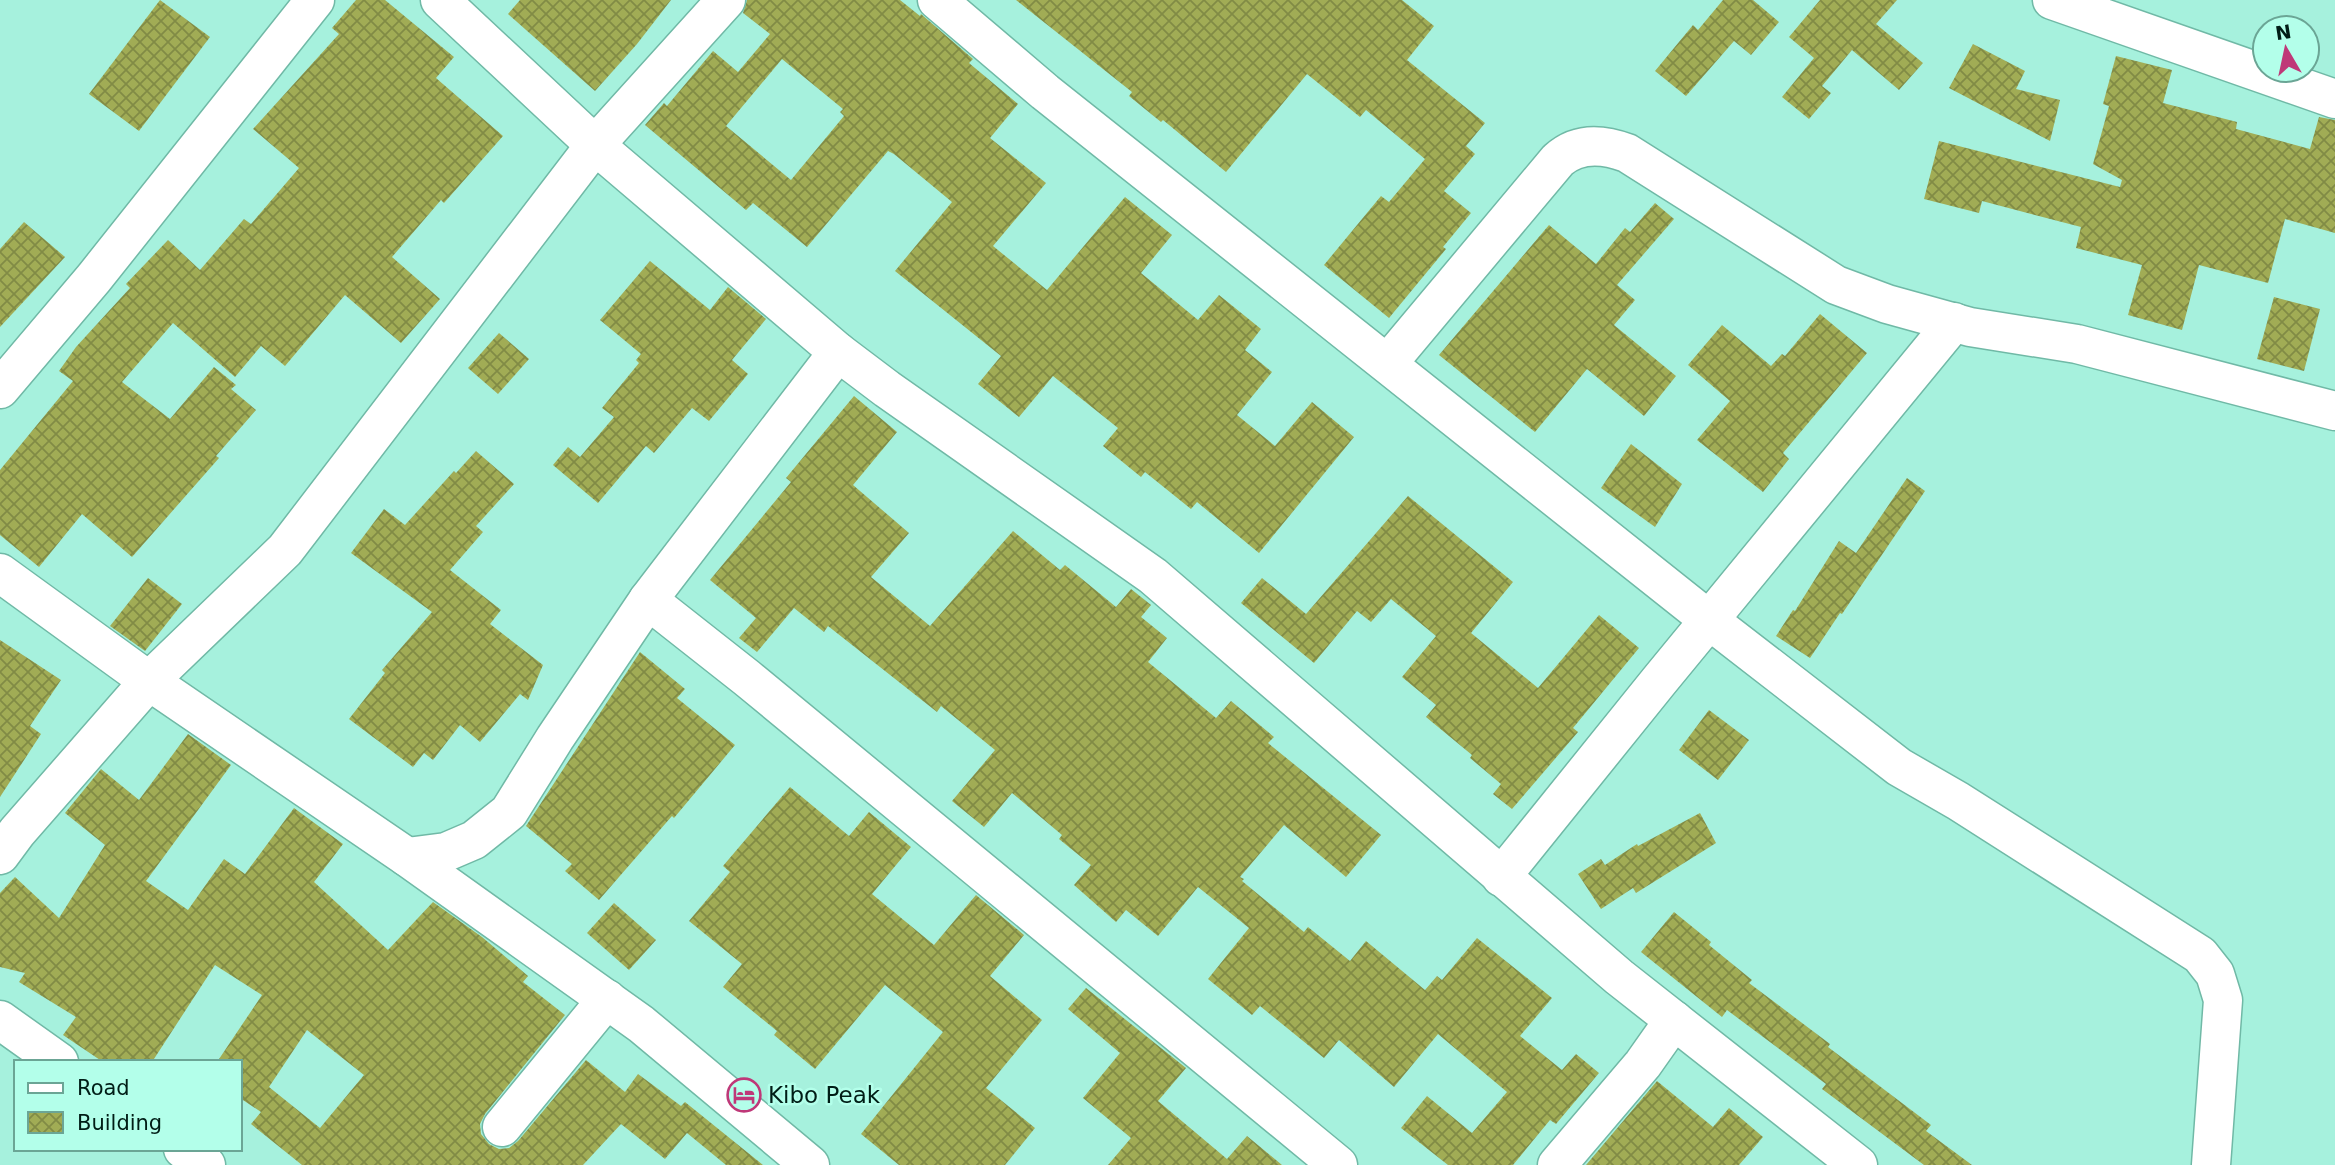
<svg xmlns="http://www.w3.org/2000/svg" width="2335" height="1165" viewBox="0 0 2335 1165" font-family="'DejaVu Sans',sans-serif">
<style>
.building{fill:url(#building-cross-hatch);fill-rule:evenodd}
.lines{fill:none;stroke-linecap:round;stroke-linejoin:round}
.minor-casing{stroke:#70b9a6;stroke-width:41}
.minor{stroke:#fff;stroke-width:38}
.labels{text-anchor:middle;stroke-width:5;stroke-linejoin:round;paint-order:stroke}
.poi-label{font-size:23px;fill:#001d16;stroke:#b3ffea;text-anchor:start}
</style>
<defs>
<pattern id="building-cross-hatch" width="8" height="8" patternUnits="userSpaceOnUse" patternTransform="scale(1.75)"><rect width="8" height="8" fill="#a1ac55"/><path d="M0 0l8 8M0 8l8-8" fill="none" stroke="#818b45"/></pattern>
</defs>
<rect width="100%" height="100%" fill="#a6f1dd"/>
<g class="building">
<path d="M 160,0 L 210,37 L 139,131 L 89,94 Z"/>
<path d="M 356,0 L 385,0 L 454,57 L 436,78 L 503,136 L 444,203 L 441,200 L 392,257 L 440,299 L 401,343 L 345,295 L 285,366 L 261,346 L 235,377 L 173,323 L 122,382 L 170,419 L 214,367 L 236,385 L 231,389 L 256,410 L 216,456 L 219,458 L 132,557 L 82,514 L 39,567 L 0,535 L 0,470 L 73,381 L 59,371 L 76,347 L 130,288 L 126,284 L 168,240 L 200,270 L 244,219 L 251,224 L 299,168 L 253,129 L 339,34 L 332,28 Z"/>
<path d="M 520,0 L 671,0 L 637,44 L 595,91 L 508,14 Z"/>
<path d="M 747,0 L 900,0 L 920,16 L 921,14 L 973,59 L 969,63 L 1018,104 L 990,138 L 1046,183 L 993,246 L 1047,290 L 1125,197 L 1172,235 L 1141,273 L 1198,320 L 1219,295 L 1261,329 L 1245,350 L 1272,372 L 1237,415 L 1275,446 L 1312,402 L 1354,437 L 1259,553 L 1197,502 L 1191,509 L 1145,472 L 1141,477 L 1103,446 L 1118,428 L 1053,376 L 1019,417 L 978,384 L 1001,356 L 895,271 L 952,202 L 894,154 L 888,151 L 807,247 L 753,203 L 746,210 L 645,125 L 664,103 L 667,106 L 713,51 L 738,72 L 770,34 L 743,13 ZM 782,59 L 843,109 L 840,112 L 844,116 L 791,180 L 726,126 Z"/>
<path d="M 1016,0 L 1402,0 L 1434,26 L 1407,60 L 1485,123 L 1466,146 L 1475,154 L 1444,191 L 1471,213 L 1443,247 L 1446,249 L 1389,318 L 1324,265 L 1381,196 L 1389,202 L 1425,159 L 1366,110 L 1360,117 L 1307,74 L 1226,172 L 1163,120 L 1161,122 L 1129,96 L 1132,92 Z"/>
<path d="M 1723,0 L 1753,0 L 1779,22 L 1751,55 L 1734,41 L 1686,96 L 1655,71 L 1693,25 L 1698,30 Z"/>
<path d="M 1820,0 L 1897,0 L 1876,24 L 1923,63 L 1899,90 L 1852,50 L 1822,86 L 1831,93 L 1809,119 L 1782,97 L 1814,58 L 1789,37 Z"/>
<path d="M 1973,44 L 2025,71 L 2016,89 L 2060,100 L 2050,141 L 1949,88 Z"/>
<path d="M 2116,56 L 2172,70 L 2163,103 L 2237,122 L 2236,129 L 2310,149 L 2319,117 L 2335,120 L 2335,233 L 2285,219 L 2268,283 L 2199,265 L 2182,330 L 2128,315 L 2142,265 L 2076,248 L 2081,227 L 1982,201 L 1979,213 L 1924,199 L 1939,141 L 2120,187 L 2122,180 L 2093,164 L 2109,106 L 2103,104 Z"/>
<path d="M 1655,203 L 1674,219 L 1617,285 L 1635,300 L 1614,325 L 1676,376 L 1644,416 L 1587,369 L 1535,432 L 1439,355 L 1549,225 L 1596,264 L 1625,228 L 1630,232 Z"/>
<path d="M 24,222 L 65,257 L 0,327 L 0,249 Z"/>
<path d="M 650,261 L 710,310 L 728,287 L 766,319 L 732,360 L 748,374 L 709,421 L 692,408 L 654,453 L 646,446 L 598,503 L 553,465 L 568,447 L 580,457 L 614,417 L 602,408 L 639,363 L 636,360 L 641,354 L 600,320 Z"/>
<path d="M 2274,297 L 2320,309 L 2304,371 L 2257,359 Z"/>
<path d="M 1820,314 L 1867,353 L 1783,453 L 1789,459 L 1763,492 L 1697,440 L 1730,401 L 1688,365 L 1722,325 L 1771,366 L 1782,354 L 1785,356 Z"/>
<path d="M 499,333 L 529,359 L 498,394 L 468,368 Z"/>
<path d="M 854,396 L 897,432 L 853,485 L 909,533 L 871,577 L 930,626 L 1013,531 L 1060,570 L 1065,565 L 1116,607 L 1131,589 L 1151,605 L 1141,617 L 1167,638 L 1148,662 L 1216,718 L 1231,701 L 1274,737 L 1268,743 L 1381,835 L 1346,877 L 1284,825 L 1240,877 L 1244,879 L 1242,881 L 1304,932 L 1308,927 L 1350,961 L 1366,941 L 1425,990 L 1437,976 L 1442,980 L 1477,938 L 1552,998 L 1520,1036 L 1562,1070 L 1576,1054 L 1599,1073 L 1556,1124 L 1550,1120 L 1513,1165 L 1448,1165 L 1401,1128 L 1427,1096 L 1472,1133 L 1507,1092 L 1438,1034 L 1394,1087 L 1339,1040 L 1324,1058 L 1260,1006 L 1252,1015 L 1208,979 L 1249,928 L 1198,887 L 1158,936 L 1126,910 L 1116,922 L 1074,885 L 1091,865 L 1059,839 L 1062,835 L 1012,793 L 984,827 L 952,801 L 995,750 L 941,706 L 937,712 L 828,626 L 824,632 L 794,608 L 757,652 L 739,638 L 756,618 L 710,580 L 791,482 L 786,478 Z"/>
<path d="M 1631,444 L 1682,484 L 1655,527 L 1601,488 Z"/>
<path d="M 476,451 L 514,484 L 476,526 L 483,532 L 450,570 L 501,610 L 490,624 L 543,665 L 528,700 L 520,694 L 480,742 L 460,725 L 433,760 L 424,753 L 413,767 L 349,719 L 385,673 L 382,670 L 432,612 L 351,553 L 384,509 L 405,525 L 454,471 L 456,473 Z"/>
<path d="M 1907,478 L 1925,491 L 1842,614 L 1840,613 L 1810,658 L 1776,636 L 1793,610 L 1795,611 L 1839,541 L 1856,553 Z"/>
<path d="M 1408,496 L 1513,582 L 1471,633 L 1538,688 L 1599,615 L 1639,648 L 1573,728 L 1578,732 L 1512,809 L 1493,794 L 1501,784 L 1470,758 L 1472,755 L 1426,717 L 1436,705 L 1402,677 L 1436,636 L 1391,599 L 1371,622 L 1357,611 L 1314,663 L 1241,603 L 1262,578 L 1306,614 Z"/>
<path d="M 148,578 L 182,604 L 145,651 L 110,626 Z"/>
<path d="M 0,640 L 61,680 L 30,726 L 41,734 L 0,797 Z"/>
<path d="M 640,652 L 685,689 L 677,698 L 735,745 L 674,818 L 672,816 L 599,900 L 565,871 L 572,864 L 526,826 Z"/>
<path d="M 1709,710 L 1749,740 L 1718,780 L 1679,750 Z"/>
<path d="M 188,734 L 231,765 L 146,881 L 188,910 L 224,859 L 245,874 L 294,808 L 343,844 L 314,882 L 388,950 L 433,902 L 482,937 L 528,976 L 523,982 L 565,1015 L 485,1114 L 480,1124 L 481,1134 L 489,1144 L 499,1149 L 509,1148 L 518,1141 L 586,1060 L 625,1092 L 638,1074 L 681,1106 L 685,1102 L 763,1165 L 726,1165 L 687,1133 L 665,1159 L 621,1124 L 583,1165 L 302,1165 L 251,1124 L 261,1112 L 240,1098 L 240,1062 L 217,1062 L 262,995 L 215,965 L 152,1062 L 103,1062 L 63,1035 L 76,1017 L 19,982 L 25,973 L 0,967 L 0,893 L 15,877 L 59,918 L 105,845 L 65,813 L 101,769 L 139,800 ZM 307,1030 L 364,1075 L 320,1128 L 269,1087 Z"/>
<path d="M 790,787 L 849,836 L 869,812 L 911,847 L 872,894 L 934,945 L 976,895 L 1024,935 L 990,976 L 1042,1020 L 986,1088 L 1035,1128 L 1005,1165 L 899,1165 L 861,1134 L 943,1032 L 885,985 L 815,1069 L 774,1035 L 777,1031 L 723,987 L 742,964 L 689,921 L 730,872 L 723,866 Z"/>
<path d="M 1700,813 L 1716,843 L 1636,893 L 1633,888 L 1601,909 L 1578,874 L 1601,859 L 1605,865 L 1637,844 L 1638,846 Z"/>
<path d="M 614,903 L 656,940 L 629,970 L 587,933 Z"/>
<path d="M 1674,912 L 1711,942 L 1709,945 L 1752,980 L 1749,983 L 1830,1044 L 1828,1047 L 1931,1125 L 1926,1131 L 1972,1165 L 1924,1165 L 1822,1089 L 1826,1084 L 1727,1010 L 1722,1017 L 1641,952 Z"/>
<path d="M 1086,988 L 1186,1068 L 1158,1101 L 1227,1159 L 1247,1136 L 1282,1165 L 1108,1165 L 1131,1138 L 1083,1098 L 1120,1053 L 1068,1009 Z"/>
<path d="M 1657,1081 L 1713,1127 L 1729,1108 L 1763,1137 L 1739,1165 L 1586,1165 Z"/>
</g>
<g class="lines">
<defs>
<g id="minor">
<path d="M 440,0 L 595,145 L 838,352 L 887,389 L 1153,576 L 1619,977 L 1858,1165"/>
<path d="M 937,0 L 1045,92 L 1709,620 L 1899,767 L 1958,801 L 2200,955 L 2215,974 L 2223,1000 L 2211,1165"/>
<path d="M 2052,0 L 2335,99"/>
<path d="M 1388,363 L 1558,160 C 1578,142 1603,144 1627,153 L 1836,285 L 1887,304 L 1970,327 L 2077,344 L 2335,411"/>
<path d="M 0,389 L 94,278 L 315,0"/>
<path d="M 0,573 L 149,681 L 407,857 L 641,1024 L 810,1165"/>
<path d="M 648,600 L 747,678 L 1338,1165"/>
<path d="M 0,855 L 17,832 L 149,681 L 285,550 L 595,145 L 726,0"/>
<path d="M 407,857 L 446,852 L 474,840 L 509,812 L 555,738 L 648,600 L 838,352"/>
<path d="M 1501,877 L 1659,681 L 1954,322"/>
<path d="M 0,1020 L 59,1062"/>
<path d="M 502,1127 L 607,999"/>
<path d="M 183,1149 L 206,1165"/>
<path d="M 1557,1165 L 1643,1064 L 1674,1020"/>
</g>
</defs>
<use href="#minor" class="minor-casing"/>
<use href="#minor" class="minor"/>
</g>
<defs>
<symbol id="hotel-ring" viewBox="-11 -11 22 22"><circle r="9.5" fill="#b3ffea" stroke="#bf3878" stroke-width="1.5"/><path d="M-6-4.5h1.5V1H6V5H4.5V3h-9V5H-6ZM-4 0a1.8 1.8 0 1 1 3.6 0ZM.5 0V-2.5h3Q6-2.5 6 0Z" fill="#bf3878"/></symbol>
</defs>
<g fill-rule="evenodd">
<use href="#hotel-ring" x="725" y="1076" width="38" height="38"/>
</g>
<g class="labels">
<g class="poi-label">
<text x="768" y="1103">Kibo Peak</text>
</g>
</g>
<rect x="14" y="1060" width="228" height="91" fill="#b3ffea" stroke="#6ba595" stroke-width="2"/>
<rect x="28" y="1083" width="35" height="10" fill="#ffffff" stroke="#6ba595" stroke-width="2"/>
<text x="77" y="1095" font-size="21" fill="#001d16">Road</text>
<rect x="28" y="1112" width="35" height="21" fill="url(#building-cross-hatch)" stroke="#6ba595" stroke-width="2"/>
<text x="77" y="1130" font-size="21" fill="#001d16">Building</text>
<g transform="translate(2286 49) rotate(351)"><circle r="33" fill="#b3ffea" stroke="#6ba595" stroke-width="2"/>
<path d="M0-5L12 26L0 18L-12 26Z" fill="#bf3878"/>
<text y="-10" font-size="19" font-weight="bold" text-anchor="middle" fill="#001d16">N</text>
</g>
</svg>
